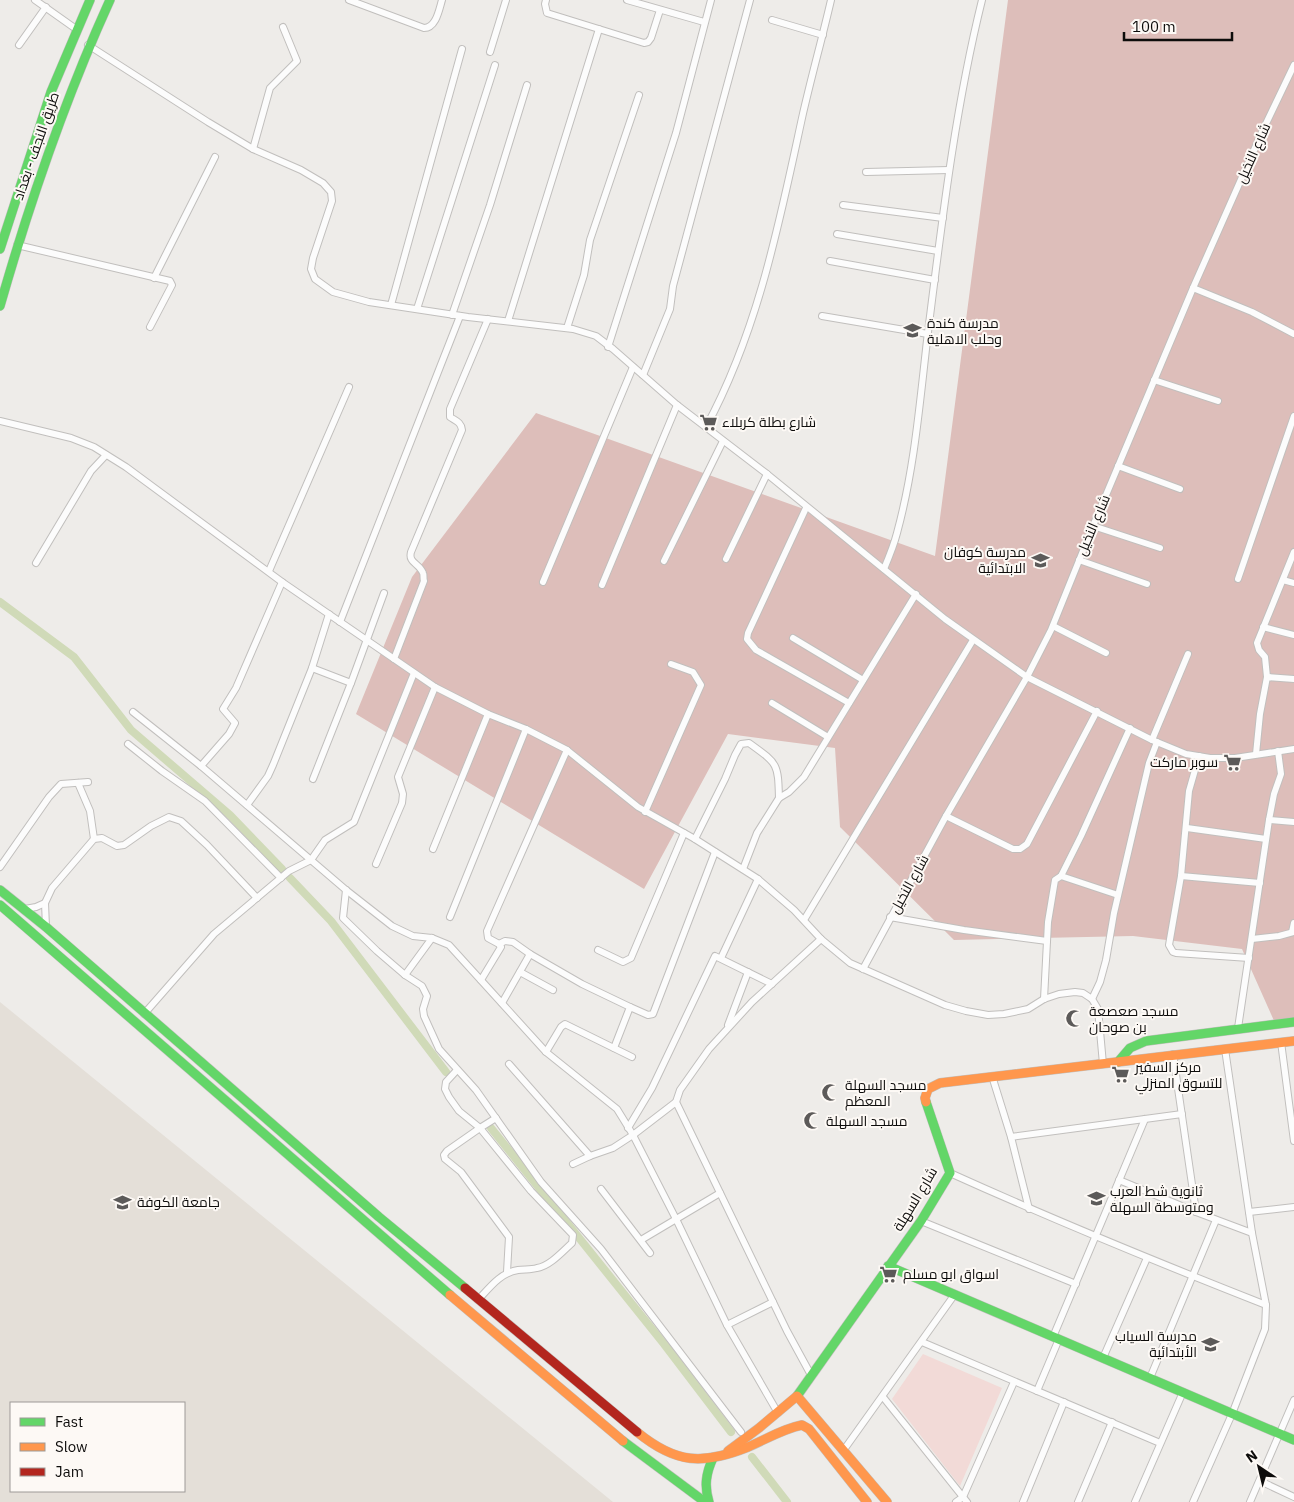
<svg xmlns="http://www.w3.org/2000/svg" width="1294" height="1502" viewBox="0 0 1294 1502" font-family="'IBM Plex Sans',Cairo,sans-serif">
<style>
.built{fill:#e4dfd8;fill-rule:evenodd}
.green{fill:#f2dad7}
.forest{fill:#ddbeba}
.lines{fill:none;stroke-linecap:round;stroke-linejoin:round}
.canal{stroke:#d0dab8;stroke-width:8}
.street-casing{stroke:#c1bfbd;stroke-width:8}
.fast-casing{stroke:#c1bfbd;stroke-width:10}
.slow-casing{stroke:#c1bfbd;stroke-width:10}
.jam-casing{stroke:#c1bfbd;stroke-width:10}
.street{stroke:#fcfcfc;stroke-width:6}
.fast{stroke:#63d668;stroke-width:9}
.slow{stroke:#ff974d;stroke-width:9}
.jam{stroke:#b3261e;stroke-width:9}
.labels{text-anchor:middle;stroke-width:4;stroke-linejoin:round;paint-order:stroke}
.street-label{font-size:14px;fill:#0d0c0b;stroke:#fdf9f5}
.poi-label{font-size:14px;fill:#0d0c0b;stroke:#fdf9f5;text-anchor:start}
</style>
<rect width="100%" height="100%" fill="#eeece9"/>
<path class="built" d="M 0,1002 L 613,1502 L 0,1502 ZM 11,1403 L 184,1403 L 184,1491 L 11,1491 Z"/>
<path class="green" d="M 923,1354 L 1002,1388 L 960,1486 L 892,1399 Z"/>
<path class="forest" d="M 1008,0 L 1294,0 L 1294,1020 L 1275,1023 L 1242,949 L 1133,936 L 954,940 L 840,827 L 835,748 L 728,734 L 644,889 L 356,714 L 412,577 L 536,413 L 935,556 Z"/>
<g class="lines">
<g class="canal">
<path d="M 0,602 L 74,657 L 131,730 L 230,815 L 282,869"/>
<path d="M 290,878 L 331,921 L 446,1072"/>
<path d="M 491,1128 L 664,1344 L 731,1432"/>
<path d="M 752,1457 L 787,1502"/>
</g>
<defs>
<g id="street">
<path d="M 35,0 L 76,29"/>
<path d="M 349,0 L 424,28 C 436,28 439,10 442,0"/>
<path d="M 546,0 L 545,4 L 547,13 L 644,43 L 648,42 L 651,38 L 660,10"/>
<path d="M 627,0 L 704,22"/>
<path d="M 772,20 L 823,35"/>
<path d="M 19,45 L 46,7"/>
<path d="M 88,45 L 208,122 L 253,149 L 301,170 L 323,183 L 331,192 L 332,201 L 313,258 L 311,269 L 315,279 L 333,292 L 369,302 L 468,317 L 573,329 L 596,336 L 613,349 L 677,405 L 767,474 L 945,619 L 1027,677 L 1152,740 L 1186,754 L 1210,758 L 1235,758 L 1294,749"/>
<path d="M 490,52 L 506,0"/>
<path d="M 253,149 L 270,88 L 297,61 L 283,27"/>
<path d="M 866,172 L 949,170"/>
<path d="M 843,205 L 943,218"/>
<path d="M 837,234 L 938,251"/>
<path d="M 17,245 L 170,281 L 172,285 L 150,327"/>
<path d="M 830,261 L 935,280"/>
<path d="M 154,278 L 215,157"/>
<path d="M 1193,288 L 1252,312 L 1294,334"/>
<path d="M 391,305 L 462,49"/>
<path d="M 417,309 L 495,65"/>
<path d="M 452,315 L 490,205 L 527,85"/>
<path d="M 822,316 L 928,334"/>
<path d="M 508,321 L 599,29"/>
<path d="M 567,328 L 584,275 L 590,240 L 639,95"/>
<path d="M 608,347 L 676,133 L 711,0"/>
<path d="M 643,375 L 670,309 L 673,286 L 750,0"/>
<path d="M 1154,380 L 1218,401"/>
<path d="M 0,421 L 71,438 L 94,447 L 126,467 L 282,582 L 435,687 L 488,714 L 526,729 L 567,750 L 638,807 L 695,839 L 758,879 L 794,910 L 821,939 L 850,963 L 945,1005 L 966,1011 L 988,1015 L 1004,1014 L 1028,1009 L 1044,999 L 1059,994 L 1075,992 L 1083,993 L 1092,999 L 1098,1009 L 1103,1064"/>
<path d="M 706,427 C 758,331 779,224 802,118 C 811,78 822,39 831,0"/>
<path d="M 1118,466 L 1180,489"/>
<path d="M 806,508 L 748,633 L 747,639 L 756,650 L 849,703"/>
<path d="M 1093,526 L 1160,548"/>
<path d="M 726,559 L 767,474"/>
<path d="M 1079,560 L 1147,584"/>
<path d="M 664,561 L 723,441"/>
<path d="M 36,563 L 91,471 L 106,455"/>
<path d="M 884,569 C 889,557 894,545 897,533 C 915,467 920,399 928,332 C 942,221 955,109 982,0"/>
<path d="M 269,571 L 349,387"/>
<path d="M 1238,579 L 1294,416"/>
<path d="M 1283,580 L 1294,583"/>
<path d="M 543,582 L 633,367"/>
<path d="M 602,585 L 677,405"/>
<path d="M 340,622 L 460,316"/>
<path d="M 1053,626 L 1106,653"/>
<path d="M 1263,627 L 1294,635"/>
<path d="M 793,638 L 863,680"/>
<path d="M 394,659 L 424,581 C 423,578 424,575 423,573 C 419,563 408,563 411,552 L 462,430 C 461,422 456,421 450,417 L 450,409 L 488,319"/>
<path d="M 312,668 L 351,683"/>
<path d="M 1267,677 L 1265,657 L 1259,650 L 1257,643 L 1294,552"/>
<path d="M 772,703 L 828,737"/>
<path d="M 133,712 L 201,766 L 346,890 L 392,926 L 413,936 L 432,938 L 449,945 L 546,1052 L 617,1109 L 633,1135 L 676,1219 L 727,1325 L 778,1413"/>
<path d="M 1152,740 L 1188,654"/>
<path d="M 128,744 L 162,771 L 205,801 L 281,878"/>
<path d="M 1256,754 L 1260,714 L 1267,677 L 1294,679"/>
<path d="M 1199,756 L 1189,791 L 1181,876 L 1169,945 L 1173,952 L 1176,953 L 1249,958"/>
<path d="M 201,766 L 229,734 L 235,723 L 223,709 L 236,688 L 282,582"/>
<path d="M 313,779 L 351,683 L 384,593"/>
<path d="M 78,783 L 90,811 L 94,839"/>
<path d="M 247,805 L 268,776 L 273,765 L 312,668 L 329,614"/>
<path d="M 645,812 L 701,685 L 693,672 L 671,664"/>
<path d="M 946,816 L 1013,849 L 1020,849 L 1027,844 L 1097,711"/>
<path d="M 1269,820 L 1294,822"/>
<path d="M 1187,828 L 1266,839"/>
<path d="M 695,839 L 725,779 L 735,755 L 741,744 L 749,743 C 778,764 778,763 779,798"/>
<path d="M 433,849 L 488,714"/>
<path d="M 376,864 L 402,803 L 403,794 L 398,777 L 435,687"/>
<path d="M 0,867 L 49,797 L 61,784 L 88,782"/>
<path d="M 743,869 L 757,833 L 779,798 L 789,792 L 804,777 L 916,594"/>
<path d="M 1061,876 L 1118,895"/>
<path d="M 1181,876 L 1260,883"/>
<path d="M 346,890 L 343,918 L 377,951 L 405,975 L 422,986 L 427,996 L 423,1009 L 424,1016 L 439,1049 L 476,1090 L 541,1182 L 601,1249 L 741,1432"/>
<path d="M 25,909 L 36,907 L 45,903"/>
<path d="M 450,917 L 526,729"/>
<path d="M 890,917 L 964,930 L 1047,941"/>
<path d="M 804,920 L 973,640"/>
<path d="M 46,927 L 45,903 L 52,888 L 94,839 L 102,838 L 117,846 L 124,845 L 151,826 L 169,817 L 181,821 L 207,845 L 257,898"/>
<path d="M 1292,932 L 1294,923"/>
<path d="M 1252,939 L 1279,936 L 1294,932"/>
<path d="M 499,944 L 505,941 L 513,942 L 530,954 L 582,984 L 630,1007"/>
<path d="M 598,950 L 623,962 L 631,958 L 684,833"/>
<path d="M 721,958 L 758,879"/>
<path d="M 863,969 L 946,816 L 1027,677 L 1051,630 L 1093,526 L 1193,288 L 1262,132 L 1294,65"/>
<path d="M 520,972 L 553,990"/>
<path d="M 405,975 L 432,938"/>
<path d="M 481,980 L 501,947 L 499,944 L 488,938 L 487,931 L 567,750"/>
<path d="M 1044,999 L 1048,922 L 1055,880 L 1061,876 L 1081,836 L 1130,728"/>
<path d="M 1092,999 L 1100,982 L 1106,960 L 1114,913 L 1149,763 L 1157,742"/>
<path d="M 502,1003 L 530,954"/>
<path d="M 144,1014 L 214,934 L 289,871 L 311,860 L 325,840 L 354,822 L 414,673"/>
<path d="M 728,1025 L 748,972"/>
<path d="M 1238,1028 L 1269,820 L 1274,794 L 1281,774 L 1278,751"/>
<path d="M 1281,1042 L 1294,1141"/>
<path d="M 614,1048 L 630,1007 L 648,1015 L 653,1014 L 715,852"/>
<path d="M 546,1052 L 561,1027 L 565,1024 L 632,1057"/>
<path d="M 1173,1054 L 1196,1212"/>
<path d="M 509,1064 L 590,1156"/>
<path d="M 457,1070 L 446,1082 L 445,1089 L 449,1097 L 459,1111 L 480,1128 L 531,1191 L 573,1235 L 572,1243 C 563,1251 550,1266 537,1268 C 531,1270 524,1269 518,1270 C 500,1273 490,1287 478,1300"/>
<path d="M 992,1076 L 1011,1137 L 1029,1209"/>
<path d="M 676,1102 L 787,1331 L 811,1375"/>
<path d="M 496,1118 L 480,1128 L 447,1151 L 444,1155 L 445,1159 L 461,1172 L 509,1237 L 507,1272"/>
<path d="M 628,1128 L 652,1088 L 715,956 L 772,984"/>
<path d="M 1011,1137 L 1182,1114"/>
<path d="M 573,1164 L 590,1156 L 613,1148 L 633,1135 L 676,1102 L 680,1090 L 709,1049 L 752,1002 L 821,939"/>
<path d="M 950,1173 C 1054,1220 1159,1263 1266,1305"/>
<path d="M 1119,1180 L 1196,1212 L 1252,1233"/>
<path d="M 601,1189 L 650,1253"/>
<path d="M 1249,1212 L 1294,1207"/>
<path d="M 921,1221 L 1076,1284"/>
<path d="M 641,1240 L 720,1193"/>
<path d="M 727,1325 L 773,1302"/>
<path d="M 1053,1337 L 1145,1119"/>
<path d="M 922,1342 L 1160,1443"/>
<path d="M 1103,1358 L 1147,1258"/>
<path d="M 1150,1378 L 1216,1220"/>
<path d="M 1037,1391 L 1059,1339"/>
<path d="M 883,1397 L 967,1502"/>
<path d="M 843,1451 L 955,1294"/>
<path d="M 1260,1481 L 1294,1497"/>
<path d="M 956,1502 L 963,1497 L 1014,1382"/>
<path d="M 1023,1502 L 1064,1402"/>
<path d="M 1078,1502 L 1112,1422"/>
<path d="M 1135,1502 L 1183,1392"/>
<path d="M 1193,1502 L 1232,1414 L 1265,1329 L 1266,1305 L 1252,1233 L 1225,1049"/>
<path d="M 1250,1502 L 1294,1400"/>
</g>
<g id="fast">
<path d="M 0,249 L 51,92 L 90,0"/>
<path d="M 0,306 C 30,201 65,99 110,0"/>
<path d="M 0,890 L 46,927 L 379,1217 L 465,1288"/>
<path d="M 0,905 L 450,1295"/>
<path d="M 1118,1062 L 1130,1048 L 1146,1041 L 1294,1022"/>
<path d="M 888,1266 L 1294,1440"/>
<path d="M 797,1396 L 921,1221 L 950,1173 L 926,1102"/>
<path d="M 623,1441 L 705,1502"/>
<path d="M 709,1502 C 704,1486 706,1473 713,1458"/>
</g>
<g id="slow">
<path d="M 926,1102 L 925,1098 L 928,1089 L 940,1083 L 1294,1041"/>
<path d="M 450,1295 L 623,1441"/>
<path d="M 637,1432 C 676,1464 703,1465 748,1447 C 767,1439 782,1429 802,1425 L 809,1429 L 867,1502"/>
<path d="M 728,1451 L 759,1428 L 797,1396 L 887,1502"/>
</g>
<path id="jam" d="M 465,1288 L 637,1432"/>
</defs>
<use href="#street" class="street-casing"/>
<use href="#fast" class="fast-casing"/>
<use href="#slow" class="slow-casing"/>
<use href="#jam" class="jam-casing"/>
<use href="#street" class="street"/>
<use href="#fast" class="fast"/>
<use href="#slow" class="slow"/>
<use href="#jam" class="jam"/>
</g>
<defs>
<symbol id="school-bare" viewBox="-9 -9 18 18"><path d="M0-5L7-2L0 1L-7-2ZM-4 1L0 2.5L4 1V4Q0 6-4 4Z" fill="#5c5a59" stroke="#fdf9f5" stroke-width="2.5" paint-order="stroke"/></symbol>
<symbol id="supermarket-bare" viewBox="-9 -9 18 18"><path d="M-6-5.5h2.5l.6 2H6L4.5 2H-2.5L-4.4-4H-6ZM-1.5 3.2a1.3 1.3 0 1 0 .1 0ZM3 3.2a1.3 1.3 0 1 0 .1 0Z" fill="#5c5a59" stroke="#fdf9f5" stroke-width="2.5" paint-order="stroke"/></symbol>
<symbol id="mosque-bare" viewBox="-9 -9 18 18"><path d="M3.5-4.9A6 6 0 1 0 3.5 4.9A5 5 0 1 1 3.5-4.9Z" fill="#5c5a59" stroke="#fdf9f5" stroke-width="2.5" paint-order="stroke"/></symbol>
<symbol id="university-bare" viewBox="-9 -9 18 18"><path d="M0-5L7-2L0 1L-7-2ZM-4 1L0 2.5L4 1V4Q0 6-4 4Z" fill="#5c5a59" stroke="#fdf9f5" stroke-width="2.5" paint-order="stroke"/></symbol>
</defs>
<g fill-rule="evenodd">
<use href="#school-bare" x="900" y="318" width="25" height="25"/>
<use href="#supermarket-bare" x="696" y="410" width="25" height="25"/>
<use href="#school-bare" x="1028" y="548" width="25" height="25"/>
<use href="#supermarket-bare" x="1220" y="750" width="25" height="25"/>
<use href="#mosque-bare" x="1062" y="1006" width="25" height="25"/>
<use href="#supermarket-bare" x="1108" y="1062" width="25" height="25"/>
<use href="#mosque-bare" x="818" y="1080" width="25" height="25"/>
<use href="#mosque-bare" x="800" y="1108" width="25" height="25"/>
<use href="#school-bare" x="1084" y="1186" width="25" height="25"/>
<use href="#university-bare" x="110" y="1190" width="25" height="25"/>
<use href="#supermarket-bare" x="876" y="1262" width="25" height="25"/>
<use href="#school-bare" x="1198" y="1332" width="25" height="25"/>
</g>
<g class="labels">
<g class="street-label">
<text transform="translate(36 146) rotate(-71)" y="5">طريق النجف - بغداد</text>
<text transform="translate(1253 153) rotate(-66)" y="5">شارع النخيل</text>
<text transform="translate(1093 525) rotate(-67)" y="5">شارع النخيل</text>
<text transform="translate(909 884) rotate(-61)" y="5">شارع النخيل</text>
<text transform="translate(915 1199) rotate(-59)" y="5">شارع السهلة</text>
</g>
<g class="poi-label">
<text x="927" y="328">مدرسة كندة<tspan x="927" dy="16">وحلب الاهلية</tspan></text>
<text x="722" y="427">شارع بطلة كربلاء</text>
<text x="1026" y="557" text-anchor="end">مدرسة كوفان<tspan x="1026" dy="16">الابتدائية</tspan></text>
<text x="1218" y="767" text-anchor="end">سوبر ماركت</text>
<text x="1089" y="1016">مسجد صعصعة<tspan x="1089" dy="16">بن صوحان</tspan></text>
<text x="1135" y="1072">مركز السفير<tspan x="1135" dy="16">للتسوق المنزلي</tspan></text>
<text x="845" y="1090">مسجد السهلة<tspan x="845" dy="16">المعظم</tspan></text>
<text x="826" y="1126">مسجد السهلة</text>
<text x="1110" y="1196">ثانوية شط العرب<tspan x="1110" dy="16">ومتوسطة السهلة</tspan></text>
<text x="137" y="1207">جامعة الكوفة</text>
<text x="903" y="1279">اسواق ابو مسلم</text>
<text x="1197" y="1341" text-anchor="end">مدرسة السياب<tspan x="1197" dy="16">الأبتدائية</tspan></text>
</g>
</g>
<rect x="10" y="1402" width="175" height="90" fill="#fdf9f5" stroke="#9d9a97"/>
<rect x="20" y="1418" width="25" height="8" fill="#63d668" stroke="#9d9a97"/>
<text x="55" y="1427" font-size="15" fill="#0d0c0b">Fast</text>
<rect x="20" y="1443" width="25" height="8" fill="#ff974d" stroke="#9d9a97"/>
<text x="55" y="1452" font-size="15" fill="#0d0c0b">Slow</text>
<rect x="20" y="1468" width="25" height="8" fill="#b3261e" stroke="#9d9a97"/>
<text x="55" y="1477" font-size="15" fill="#0d0c0b">Jam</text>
<g transform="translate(1259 1467) rotate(325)" stroke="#fdf9f5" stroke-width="4" paint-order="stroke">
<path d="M0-4L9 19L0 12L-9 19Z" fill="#0d0c0b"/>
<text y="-8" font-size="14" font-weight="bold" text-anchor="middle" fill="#0d0c0b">N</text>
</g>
<path d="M1124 32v8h108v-8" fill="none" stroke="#0d0c0b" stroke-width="2.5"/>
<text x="1132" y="32" font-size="15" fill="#0d0c0b" stroke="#fdf9f5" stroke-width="4" paint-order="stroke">100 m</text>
</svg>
